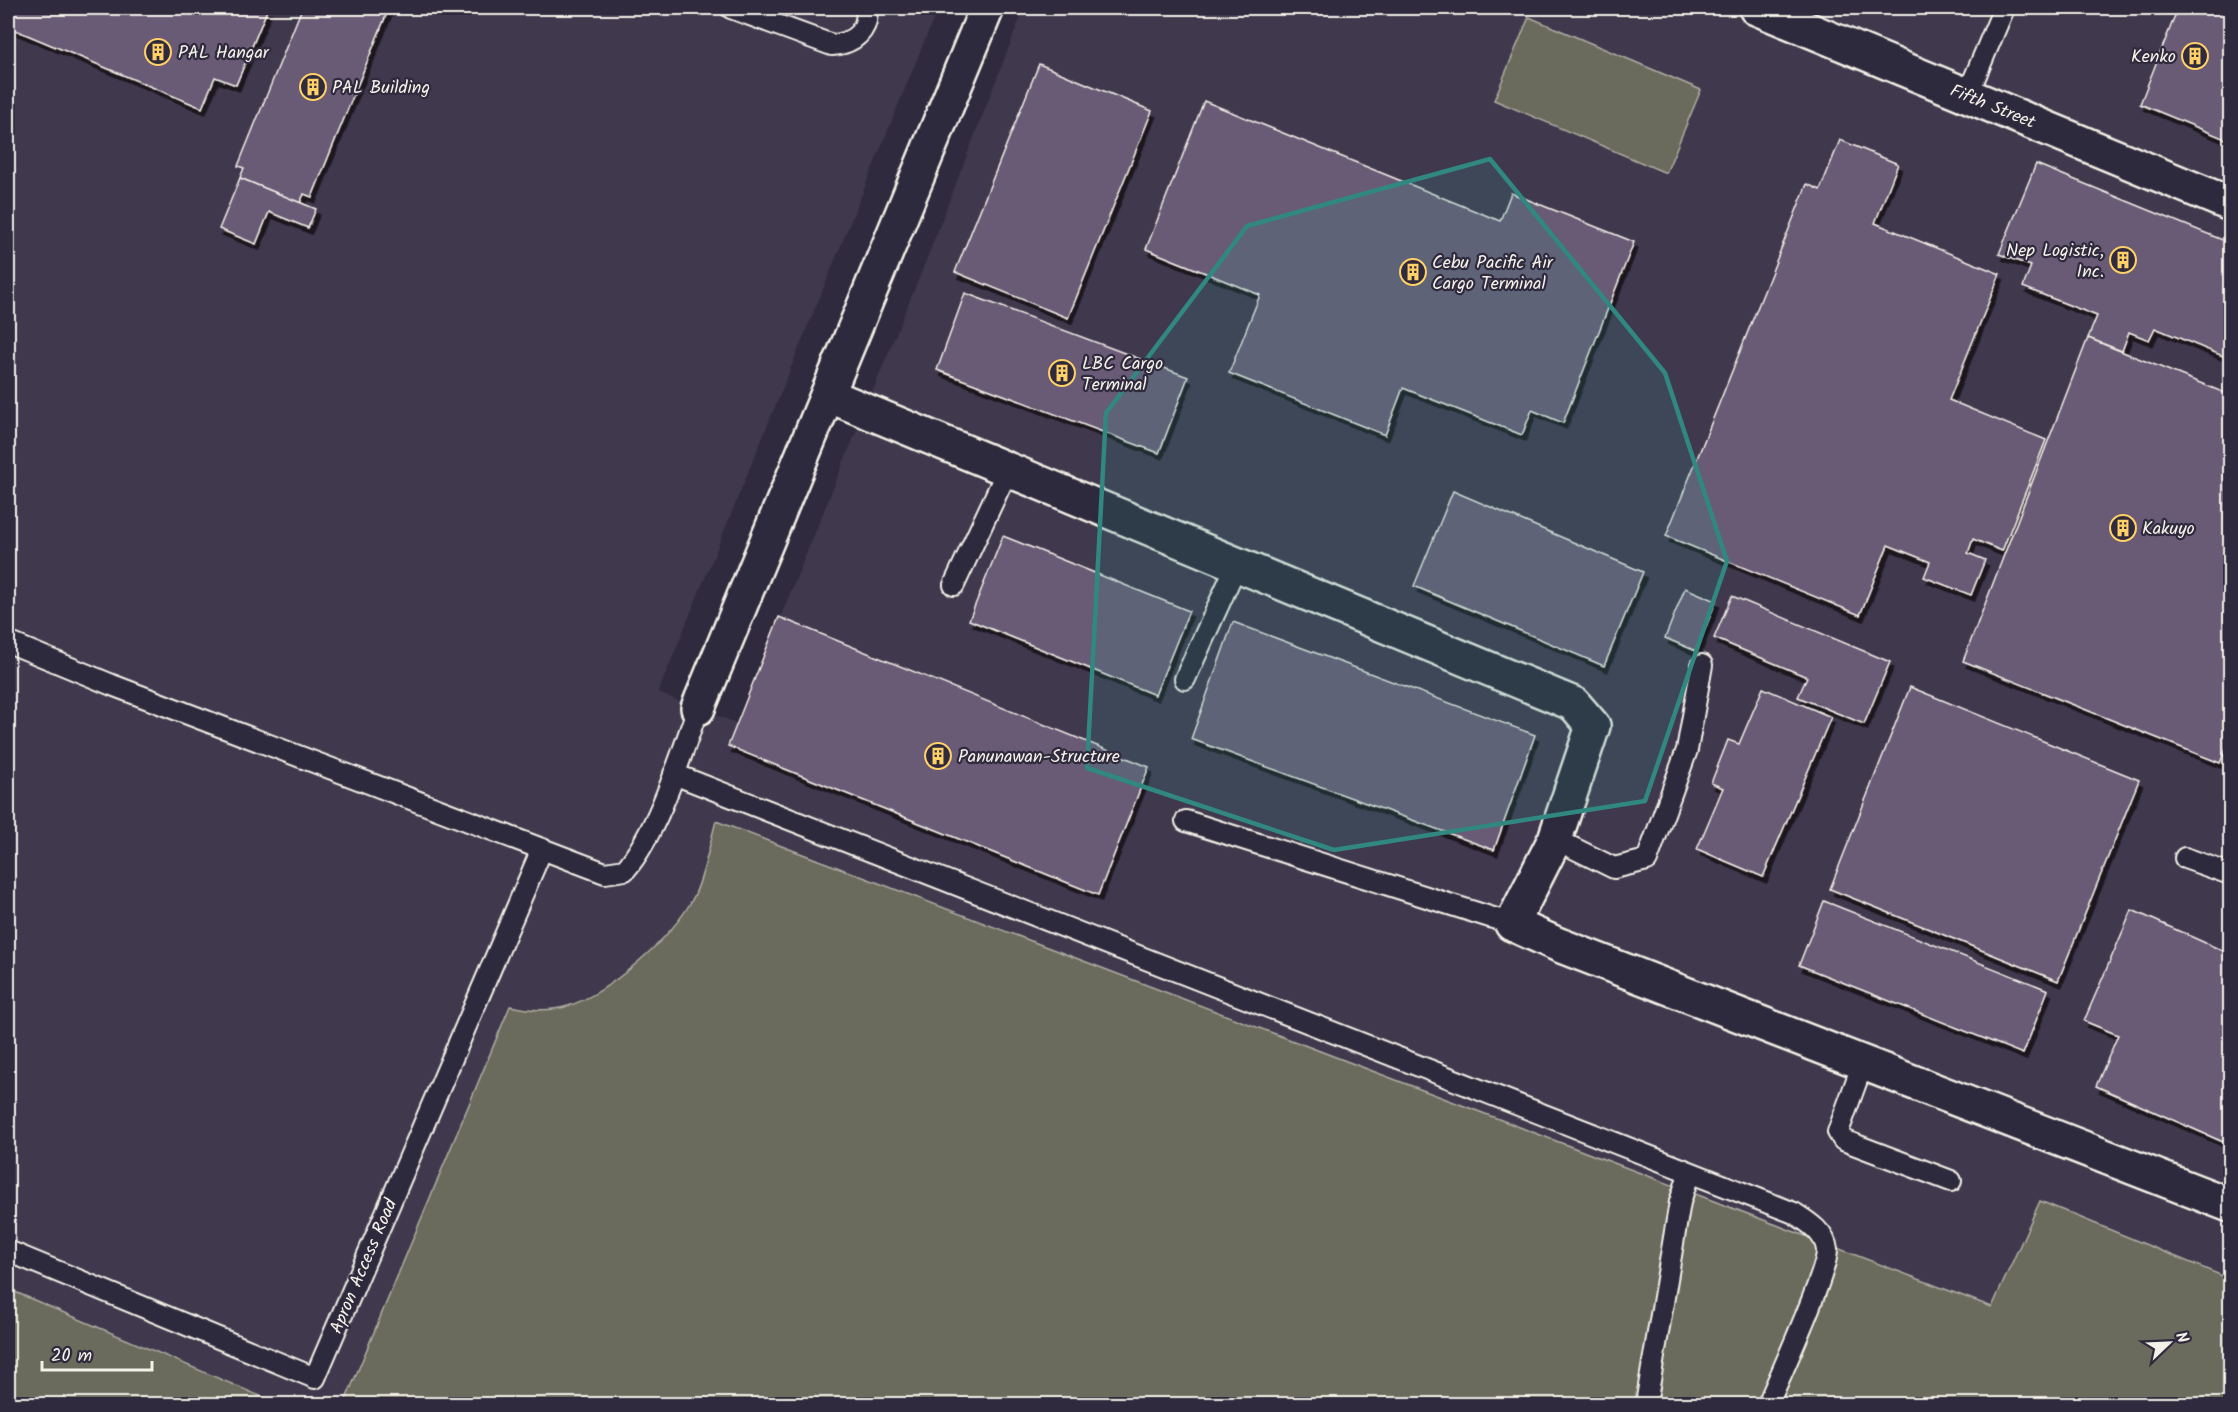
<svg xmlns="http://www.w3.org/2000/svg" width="2238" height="1412" viewBox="0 0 2238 1412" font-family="Kalam,sans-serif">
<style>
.built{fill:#40384e}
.green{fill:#6a6b5d;stroke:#afaea2;stroke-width:1.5}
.building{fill:#695a75;stroke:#f4f1e8;stroke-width:1.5;filter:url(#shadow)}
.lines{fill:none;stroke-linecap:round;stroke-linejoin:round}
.lane-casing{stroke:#f4f1e8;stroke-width:24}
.street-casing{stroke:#f4f1e8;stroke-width:38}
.lane{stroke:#2f2a3d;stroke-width:20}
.street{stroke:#2f2a3d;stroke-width:33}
.marked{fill:#318880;fill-opacity:0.2;stroke:#318880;stroke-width:4.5;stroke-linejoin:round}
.labels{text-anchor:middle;stroke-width:4.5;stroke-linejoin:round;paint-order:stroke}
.poi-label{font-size:18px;fill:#f4f1e8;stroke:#2f2a3d;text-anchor:start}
.street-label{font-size:18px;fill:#f4f1e8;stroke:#2f2a3d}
</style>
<defs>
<filter id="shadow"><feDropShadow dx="3.5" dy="6" stdDeviation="0" flood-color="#0009"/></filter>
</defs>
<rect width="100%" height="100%" fill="#2f2a3d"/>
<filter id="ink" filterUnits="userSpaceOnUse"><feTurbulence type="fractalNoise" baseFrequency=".0167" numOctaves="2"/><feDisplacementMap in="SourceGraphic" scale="12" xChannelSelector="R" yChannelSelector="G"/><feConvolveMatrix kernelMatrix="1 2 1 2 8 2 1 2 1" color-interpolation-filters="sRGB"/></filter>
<g filter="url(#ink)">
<path class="built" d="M 8,8 L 938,8 L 658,693 L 737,723 L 925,263 L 1024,8 L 2230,8 L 2230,1279 L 2040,1202 L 2230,1404 L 8,1404 Z"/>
<g class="green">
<path d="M 1529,17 L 1701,90 L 1666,173 L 1494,100 Z"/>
<path d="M 716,821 L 1992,1307 L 2040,1201 L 2230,1279 L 2230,1404 L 344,1404 L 510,1006 C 530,1010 548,1012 568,1006 C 609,993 672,937 692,900 C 703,881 710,842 716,821 Z"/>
<path d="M 8,1289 L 279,1404 L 8,1404 Z"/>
</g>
<g class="building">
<path d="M 8,8 L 268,8 L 236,85 L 215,77 L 202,108 L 8,27 Z"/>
<path d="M 302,8 L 389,8 L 312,197 L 304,194 L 300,203 L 240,178 L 244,168 L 238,166 Z"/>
<path d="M 2178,8 L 2230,8 L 2230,141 L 2140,104 Z"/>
<path d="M 1039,64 L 1152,111 L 1068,318 L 955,272 Z"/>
<path d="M 1204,101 L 1500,221 L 1511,193 L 1634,242 L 1563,423 L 1532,410 L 1522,435 L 1403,388 L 1385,435 L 1229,373 L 1260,295 L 1146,249 Z"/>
<path d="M 1840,140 L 1898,164 L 1875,223 L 2000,274 L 1949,400 L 2046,440 L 2002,551 L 1973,539 L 1968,553 L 1985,560 L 1971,595 L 1924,577 L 1930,562 L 1888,545 L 1860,615 L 1666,536 L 1807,184 L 1820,190 Z"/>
<path d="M 2036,164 L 2230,243 L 2230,359 L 2155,328 L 2149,340 L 2129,332 L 2122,351 L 2088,338 L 2097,316 L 2023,287 L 2031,266 L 1999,254 Z"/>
<path d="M 240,178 L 316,209 L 308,228 L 269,212 L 256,244 L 219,229 Z"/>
<path d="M 965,293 L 1188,377 L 1159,453 L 937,370 Z"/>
<path d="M 2088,338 L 2230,395 L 2230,738 L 2220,763 L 1963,661 Z"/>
<path d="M 1453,491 L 1643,572 L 1604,666 L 1414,586 Z"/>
<path d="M 1003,536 L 1189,611 L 1155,695 L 969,620 Z"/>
<path d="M 1685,588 L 1716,601 L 1696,651 L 1665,638 Z"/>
<path d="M 1732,596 L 1890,662 L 1864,724 L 1798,697 L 1807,677 L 1714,638 Z"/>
<path d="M 779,617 L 1149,767 L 1098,895 L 728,746 Z"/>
<path d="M 1233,622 L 1535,735 L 1494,850 L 1191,739 Z"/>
<path d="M 1910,687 L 2139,780 L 2058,981 L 1830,889 Z"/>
<path d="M 1763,688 L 1831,717 L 1763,877 L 1697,849 L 1723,788 L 1711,783 L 1728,740 L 1739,744 Z"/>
<path d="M 1824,901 L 2048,990 L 2023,1054 L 1799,965 Z"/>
<path d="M 2132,910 L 2230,954 L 2230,1145 L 2096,1086 L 2118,1035 L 2084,1021 Z"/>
</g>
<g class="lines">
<defs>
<g id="lane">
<path d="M 731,8 L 832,45 C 853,44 870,30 866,8"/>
<path d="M 1967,96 L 2004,8"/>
<path d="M 954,585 L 1008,469"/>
<path d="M 8,642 L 112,685 L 605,873 L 625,870 C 658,831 680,758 698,708"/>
<path d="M 1185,679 L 1237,564"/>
<path d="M 674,774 L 1794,1213 C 1808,1222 1825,1232 1827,1250 C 1828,1271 1779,1378 1768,1404"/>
<path d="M 1186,821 L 1512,924"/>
<path d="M 1555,839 L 1614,868 L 1647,860 L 1687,750 L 1702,665"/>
<path d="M 2185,858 L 2230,874"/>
<path d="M 1863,1063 L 1838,1132 L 1843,1140 L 1951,1181"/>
<path d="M 8,1251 L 315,1378 L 542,849"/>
<path d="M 1646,1404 L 1680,1202 L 1689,1174"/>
</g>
<g id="street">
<path d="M 1756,8 L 2230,204"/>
<path d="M 828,395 L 1574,704 L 1593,726 L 1555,839 L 1512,924 L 1559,945 L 2230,1205"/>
<path d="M 698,708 L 987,8"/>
</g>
</defs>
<use href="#lane" class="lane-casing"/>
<use href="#street" class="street-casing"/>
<use href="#lane" class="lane"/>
<use href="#street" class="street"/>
</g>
</g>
<path class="marked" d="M 1490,159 L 1665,373 L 1727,561 L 1645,801 L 1334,850 L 1087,768 L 1106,413 L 1247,226 Z"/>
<defs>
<symbol id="building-ring" viewBox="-11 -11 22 22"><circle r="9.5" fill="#2f2a3d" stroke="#ffd166" stroke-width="1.5"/><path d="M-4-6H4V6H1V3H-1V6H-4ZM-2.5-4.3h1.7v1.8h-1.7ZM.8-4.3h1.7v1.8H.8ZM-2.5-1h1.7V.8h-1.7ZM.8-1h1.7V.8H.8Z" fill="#ffd166"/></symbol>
</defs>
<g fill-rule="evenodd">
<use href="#building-ring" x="143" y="37" width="30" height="30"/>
<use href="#building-ring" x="2180" y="41" width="30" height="30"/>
<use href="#building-ring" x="298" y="72" width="30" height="30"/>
<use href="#building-ring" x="2108" y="245" width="30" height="30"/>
<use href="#building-ring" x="1398" y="257" width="30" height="30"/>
<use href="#building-ring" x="1047" y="358" width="30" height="30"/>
<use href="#building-ring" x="2108" y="513" width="30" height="30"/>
<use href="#building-ring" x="923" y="741" width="30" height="30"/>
</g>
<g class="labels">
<g class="poi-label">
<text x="178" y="58">PAL Hangar</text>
<text x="2176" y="62" text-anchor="end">Kenko</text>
<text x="332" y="93">PAL Building</text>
<text x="2104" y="256" text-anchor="end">Nep Logistic,<tspan x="2104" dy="21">Inc.</tspan></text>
<text x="1432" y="268">Cebu Pacific Air<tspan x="1432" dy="21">Cargo Terminal</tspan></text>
<text x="1082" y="369">LBC Cargo<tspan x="1082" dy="21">Terminal</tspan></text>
<text x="2142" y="534">Kakuyo</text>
<text x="958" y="762">Panunawan-Structure</text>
</g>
<g class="street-label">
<text transform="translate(1993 106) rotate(22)" y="6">Fifth Street</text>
<text transform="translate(363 1266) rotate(-67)" y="6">Apron Access Road</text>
</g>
</g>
<rect width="2238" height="1412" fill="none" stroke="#2f2a3d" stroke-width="30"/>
<rect x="15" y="15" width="2208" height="1382" fill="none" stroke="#f4f1e8" stroke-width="2" filter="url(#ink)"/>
<g transform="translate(2169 1343) rotate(67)" stroke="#2f2a3d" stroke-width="4.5" paint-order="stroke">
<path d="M0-4.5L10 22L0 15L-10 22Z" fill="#f4f1e8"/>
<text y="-9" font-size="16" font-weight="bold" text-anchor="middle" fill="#f4f1e8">N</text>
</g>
<path d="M42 1361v9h110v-9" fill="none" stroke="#f4f1e8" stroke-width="3"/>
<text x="51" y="1361" font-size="18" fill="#f4f1e8" stroke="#2f2a3d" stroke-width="4.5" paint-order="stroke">20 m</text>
</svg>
